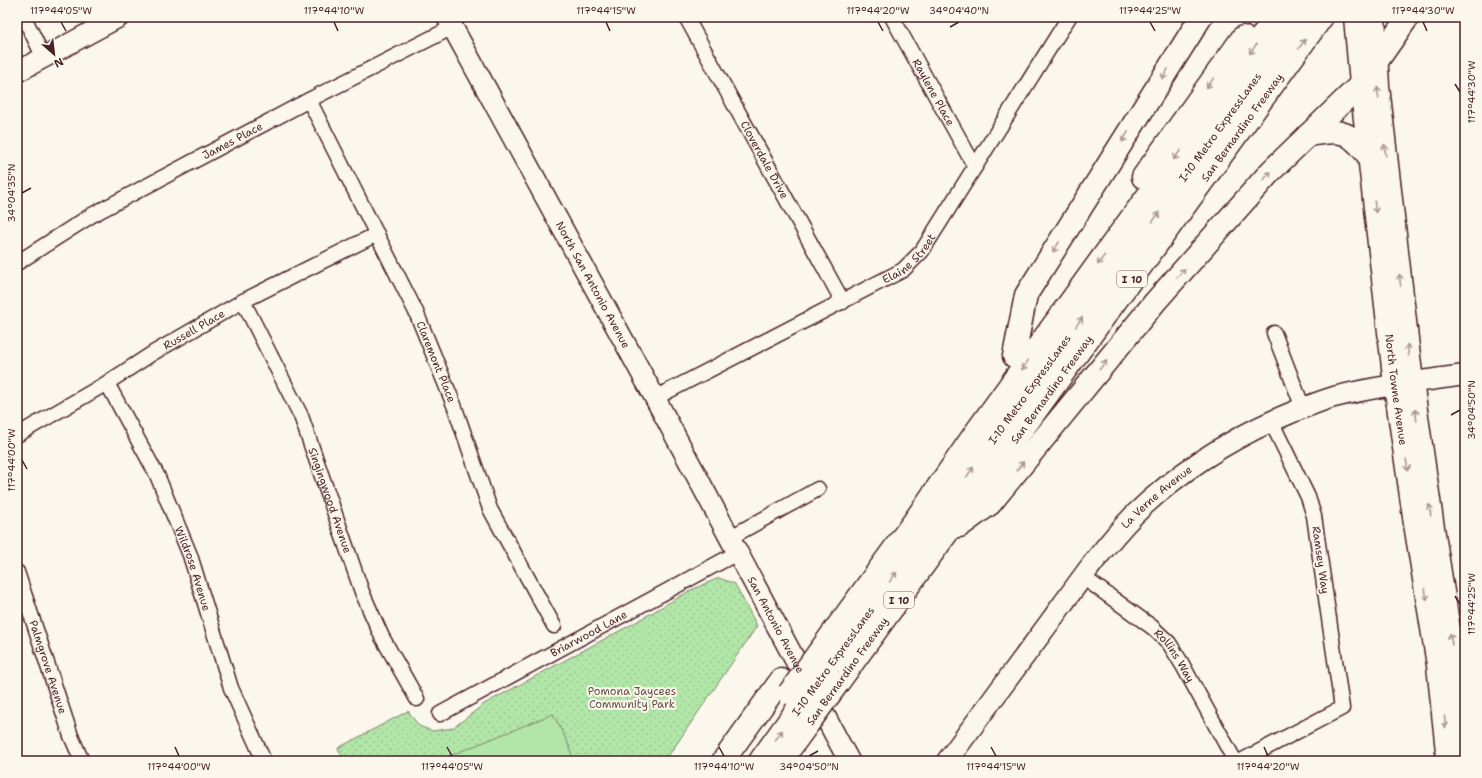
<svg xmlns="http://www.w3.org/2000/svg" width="1482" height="778" viewBox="0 0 1482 778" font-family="'Shantell Sans',sans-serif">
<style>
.park{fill:url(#park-dots);stroke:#7e826a}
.pitch{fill:#b1e6a8;stroke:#7e826a}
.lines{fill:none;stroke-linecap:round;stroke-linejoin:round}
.street-casing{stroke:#4a1f2b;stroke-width:17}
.secondary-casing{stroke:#4a1f2b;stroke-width:23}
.primary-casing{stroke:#4a1f2b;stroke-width:25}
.highway-casing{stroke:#4a1f2b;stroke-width:25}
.street{stroke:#fbf7ec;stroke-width:14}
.secondary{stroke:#fbf7ec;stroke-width:20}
.primary{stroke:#fbf7ec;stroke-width:22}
.highway{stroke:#fbf7ec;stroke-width:22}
.highway-bridge-casing{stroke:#4a1f2b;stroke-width:25;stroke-linecap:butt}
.highway-bridge{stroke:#fbf7ec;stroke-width:22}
.oneway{stroke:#ab9695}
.ticks{fill:none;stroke:#4a1f2b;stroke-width:1.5}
.labels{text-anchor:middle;stroke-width:4;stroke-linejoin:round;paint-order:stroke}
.shield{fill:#fbf7ec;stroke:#7f6065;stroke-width:1}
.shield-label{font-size:10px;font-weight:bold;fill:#4a1f2b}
.street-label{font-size:11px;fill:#4a1f2b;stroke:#fbf7ec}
.park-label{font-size:11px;fill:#64514a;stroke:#fbf7ec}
.neatline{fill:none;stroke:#4a1f2b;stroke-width:1.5}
.ticks-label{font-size:10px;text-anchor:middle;fill:#4a1f2b}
</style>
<defs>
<pattern id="park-dots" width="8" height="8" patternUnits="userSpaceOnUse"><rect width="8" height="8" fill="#b1e6a8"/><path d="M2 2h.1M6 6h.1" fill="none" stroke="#9ac591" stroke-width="1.8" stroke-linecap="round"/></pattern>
</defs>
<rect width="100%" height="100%" fill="#fbf7ec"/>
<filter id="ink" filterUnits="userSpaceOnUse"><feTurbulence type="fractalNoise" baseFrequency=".025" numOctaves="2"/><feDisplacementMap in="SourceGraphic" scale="8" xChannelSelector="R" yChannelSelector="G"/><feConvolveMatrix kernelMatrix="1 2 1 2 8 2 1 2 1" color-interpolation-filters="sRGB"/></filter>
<g filter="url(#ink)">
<path class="park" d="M 719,578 L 735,584 L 757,626 L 665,761 L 344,761 L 338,748 L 408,711 L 419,726 L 432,731 L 453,728 L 484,704 L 636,622 L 691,590 Z"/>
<path class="pitch" d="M 553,714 L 567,741 L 574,761 L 437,761 Z"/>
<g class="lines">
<defs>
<g id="street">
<path d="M 24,17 L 44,58"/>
<path id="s1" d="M 686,17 L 843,302"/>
<path id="s2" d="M 892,17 L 975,167"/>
<path id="s3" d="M 309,100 L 416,312 L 454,405 L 490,509 L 554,626"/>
<path id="s4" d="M 17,263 L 92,215 L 309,100 L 453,27"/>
<path id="s5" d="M 243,301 L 301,416 L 362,592 L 382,637 L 417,699"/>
<path d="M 1274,333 L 1303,408"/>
<path id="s6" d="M 107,383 L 157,475 L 190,555 L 231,688 L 264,761"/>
<path id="s7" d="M 655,398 L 903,270 L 922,251 L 1069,17"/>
<path id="s8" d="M 17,435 L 107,383 L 153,353 L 243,301 L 377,234"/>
<path d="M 729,538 L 818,489"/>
<path id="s9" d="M 17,572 L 71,736 L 82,761"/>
<path id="s10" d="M 1083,577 L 1152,627 L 1169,643 L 1182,664 L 1235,761"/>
<path id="s11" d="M 440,714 L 737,553"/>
<path d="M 1241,761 L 1342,708 L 1314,516 L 1308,497 L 1271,421"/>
</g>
<g id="secondary">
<path id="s12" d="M 447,17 L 655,398 L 849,761"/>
<path d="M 17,72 L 119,17"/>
<path id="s13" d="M 947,761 C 982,714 1017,666 1052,619 C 1078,583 1103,547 1134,515 C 1179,471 1234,436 1293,412 C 1306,407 1320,401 1334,397 C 1377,386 1421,381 1465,375"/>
</g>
<g id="primary">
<path id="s14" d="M 1355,17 L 1361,84 L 1395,385 L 1415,524 L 1438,665 L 1448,761"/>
<path d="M 1374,17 L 1378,86 L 1412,382 L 1432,521 L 1454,662 L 1465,761"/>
<path d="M 1373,67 L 1408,17"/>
</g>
<g id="highway">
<path d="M 1308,135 C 1341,129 1349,130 1369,157"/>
<path d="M 1143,177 L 1243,37"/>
<path d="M 1014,356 L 1026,295 L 1201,17"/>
<path d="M 960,526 L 990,504 L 1155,302 L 1271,171 L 1361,84"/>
<path d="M 821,649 L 915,520 L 978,429 L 1118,236 L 1209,113 L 1275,17"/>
<path id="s15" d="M 829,665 L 1300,17"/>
<path id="s16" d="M 838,683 L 1322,17"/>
<path d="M 723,761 L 781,680"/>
<path d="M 760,761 L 798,708"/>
<path d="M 781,761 L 808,724"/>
</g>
</defs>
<use href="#street" class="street-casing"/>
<use href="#secondary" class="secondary-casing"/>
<use href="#primary" class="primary-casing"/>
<use href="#highway" class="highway-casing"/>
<use href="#street" class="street"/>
<use href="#secondary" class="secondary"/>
<use href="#primary" class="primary"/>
<use href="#highway" class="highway"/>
<defs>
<g id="highway-bridge">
<path d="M 789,693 L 821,649"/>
<path d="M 798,708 L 829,665"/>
<path d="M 808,724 L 838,683"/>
</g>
</defs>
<use href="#highway-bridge" class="highway-bridge-casing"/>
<use href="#highway-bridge" class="highway-bridge"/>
</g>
<defs><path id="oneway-shaft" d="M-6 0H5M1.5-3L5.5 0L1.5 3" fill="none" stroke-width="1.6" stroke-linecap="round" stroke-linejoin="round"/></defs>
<g class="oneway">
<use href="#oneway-shaft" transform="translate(1302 44) rotate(-54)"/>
<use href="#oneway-shaft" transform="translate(1253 49) rotate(125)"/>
<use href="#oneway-shaft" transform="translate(1165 74) rotate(122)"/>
<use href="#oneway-shaft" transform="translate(1210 83) rotate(126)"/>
<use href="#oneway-shaft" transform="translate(1378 93) rotate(-97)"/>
<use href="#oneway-shaft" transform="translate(1125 137) rotate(122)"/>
<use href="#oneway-shaft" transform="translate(1385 150) rotate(-97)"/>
<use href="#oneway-shaft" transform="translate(1177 155) rotate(127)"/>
<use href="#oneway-shaft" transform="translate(1267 176) rotate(-49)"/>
<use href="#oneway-shaft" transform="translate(1375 207) rotate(84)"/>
<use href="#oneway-shaft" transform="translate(1156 217) rotate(-54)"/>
<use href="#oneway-shaft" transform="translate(1056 247) rotate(122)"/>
<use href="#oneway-shaft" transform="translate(1101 260) rotate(126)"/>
<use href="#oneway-shaft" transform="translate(1181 273) rotate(-48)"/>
<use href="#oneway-shaft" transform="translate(1400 280) rotate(-96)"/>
<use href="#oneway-shaft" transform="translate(1079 322) rotate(-54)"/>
<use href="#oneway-shaft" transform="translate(1408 350) rotate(-96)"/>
<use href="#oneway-shaft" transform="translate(1025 365) rotate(126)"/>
<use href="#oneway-shaft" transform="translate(1103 365) rotate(-51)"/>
<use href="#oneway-shaft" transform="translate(1416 415) rotate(-98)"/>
<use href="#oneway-shaft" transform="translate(1407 465) rotate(82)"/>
<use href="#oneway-shaft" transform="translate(1020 466) rotate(-51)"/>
<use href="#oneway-shaft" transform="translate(970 472) rotate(-54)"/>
<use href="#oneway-shaft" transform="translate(1430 510) rotate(-98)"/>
<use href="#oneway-shaft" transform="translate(893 577) rotate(-54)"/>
<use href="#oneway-shaft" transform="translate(1426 594) rotate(81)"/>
<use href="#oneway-shaft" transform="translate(1451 639) rotate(-99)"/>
<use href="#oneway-shaft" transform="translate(1445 722) rotate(85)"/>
<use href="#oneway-shaft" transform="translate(779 735) rotate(-54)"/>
</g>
</g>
<path class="ticks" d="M 61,22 L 66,31M 334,22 L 338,31M 606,22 L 610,31M 878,22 L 883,31M 1150,22 L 1155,31M 1423,22 L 1427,31M 950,27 L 959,22M 1455,84 L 1460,92M 22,193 L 31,188M 1451,415 L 1460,410M 22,460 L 27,469M 1455,596 L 1460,604M 175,747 L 179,756M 447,747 L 452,756M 719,747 L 724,756M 991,747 L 996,756M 1264,747 L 1268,756M 809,756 L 818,751"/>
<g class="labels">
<g class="shield">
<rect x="1117" y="271" width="30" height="16" rx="3"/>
<rect x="884" y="592" width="30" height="16" rx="3"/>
</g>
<g class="shield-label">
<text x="1132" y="283">I 10</text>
<text x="899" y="604">I 10</text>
</g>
<g class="street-label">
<text dy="4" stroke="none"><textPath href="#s2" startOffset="86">Raylene Place</textPath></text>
<text dy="4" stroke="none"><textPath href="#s15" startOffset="665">I-10 Metro ExpressLanes</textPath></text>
<text dy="4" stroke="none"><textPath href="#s16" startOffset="687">San Bernardino Freeway</textPath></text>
<text dy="4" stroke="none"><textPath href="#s4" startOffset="248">James Place</textPath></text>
<text dy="4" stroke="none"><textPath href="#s1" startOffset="163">Cloverdale Drive</textPath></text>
<text dy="4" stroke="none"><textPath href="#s7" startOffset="291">Elaine Street</textPath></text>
<text dy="4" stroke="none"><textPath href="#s12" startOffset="305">North San Antonio Avenue</textPath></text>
<text dy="4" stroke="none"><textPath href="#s8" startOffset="206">Russell Place</textPath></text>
<text dy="4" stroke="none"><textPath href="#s3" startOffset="291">Claremont Place</textPath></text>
<text dy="4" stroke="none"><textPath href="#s15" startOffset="341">I-10 Metro ExpressLanes</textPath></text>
<text dy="4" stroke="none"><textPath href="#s16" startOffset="363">San Bernardino Freeway</textPath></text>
<text dy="4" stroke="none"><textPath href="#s14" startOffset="375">North Towne Avenue</textPath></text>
<text dy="4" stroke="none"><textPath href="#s13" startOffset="338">La Verne Avenue</textPath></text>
<text dy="4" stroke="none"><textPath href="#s5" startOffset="218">Singingwood Avenue</textPath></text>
<text transform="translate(1321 560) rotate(82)" y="4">Ramsey Way</text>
<text dy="4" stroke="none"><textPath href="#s6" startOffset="205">Wildrose Avenue</textPath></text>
<text dy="4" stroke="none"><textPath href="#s12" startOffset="691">San Antonio Avenue</textPath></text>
<text dy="4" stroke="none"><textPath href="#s11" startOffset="169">Briarwood Lane</textPath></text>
<text dy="4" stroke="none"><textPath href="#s10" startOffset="122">Rollins Way</textPath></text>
<text transform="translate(833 661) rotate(-54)" y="4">I-10 Metro ExpressLanes</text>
<text dy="4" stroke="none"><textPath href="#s9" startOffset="100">Palmgrove Avenue</textPath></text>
<text transform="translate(847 671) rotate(-54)" y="4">San Bernardino Freeway</text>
</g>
<g class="park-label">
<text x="632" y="695">Pomona Jaycees<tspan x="632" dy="13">Community Park</tspan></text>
</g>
</g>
<rect width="1482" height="778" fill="none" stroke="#fbf7ec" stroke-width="44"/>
<g transform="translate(54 54) rotate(152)" stroke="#fbf7ec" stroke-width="3" paint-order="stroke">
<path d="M0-3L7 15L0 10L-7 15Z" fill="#4a1f2b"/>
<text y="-6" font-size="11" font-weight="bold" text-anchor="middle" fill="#4a1f2b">N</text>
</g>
<rect x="22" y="22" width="1438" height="734" class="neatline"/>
<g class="ticks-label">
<text x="61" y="14">117°44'05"W</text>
<text x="334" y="14">117°44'10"W</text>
<text x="606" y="14">117°44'15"W</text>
<text x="878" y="14">117°44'20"W</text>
<text x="959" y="14">34°04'40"N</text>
<text x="1150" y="14">117°44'25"W</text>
<text x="1423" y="14">117°44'30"W</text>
<text transform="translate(1471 92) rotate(-90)" y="4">117°44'30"W</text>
<text transform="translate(11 193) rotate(-90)" y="4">34°04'35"N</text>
<text transform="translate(1471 410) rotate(-90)" y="4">34°04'50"N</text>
<text transform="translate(11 460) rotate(-90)" y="4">117°44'00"W</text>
<text transform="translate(1471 604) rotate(-90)" y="4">117°44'25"W</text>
<text x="179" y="770">117°44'00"W</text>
<text x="452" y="770">117°44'05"W</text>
<text x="724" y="770">117°44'10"W</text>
<text x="809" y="770">34°04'50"N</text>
<text x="996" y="770">117°44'15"W</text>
<text x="1268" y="770">117°44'20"W</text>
</g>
</svg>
